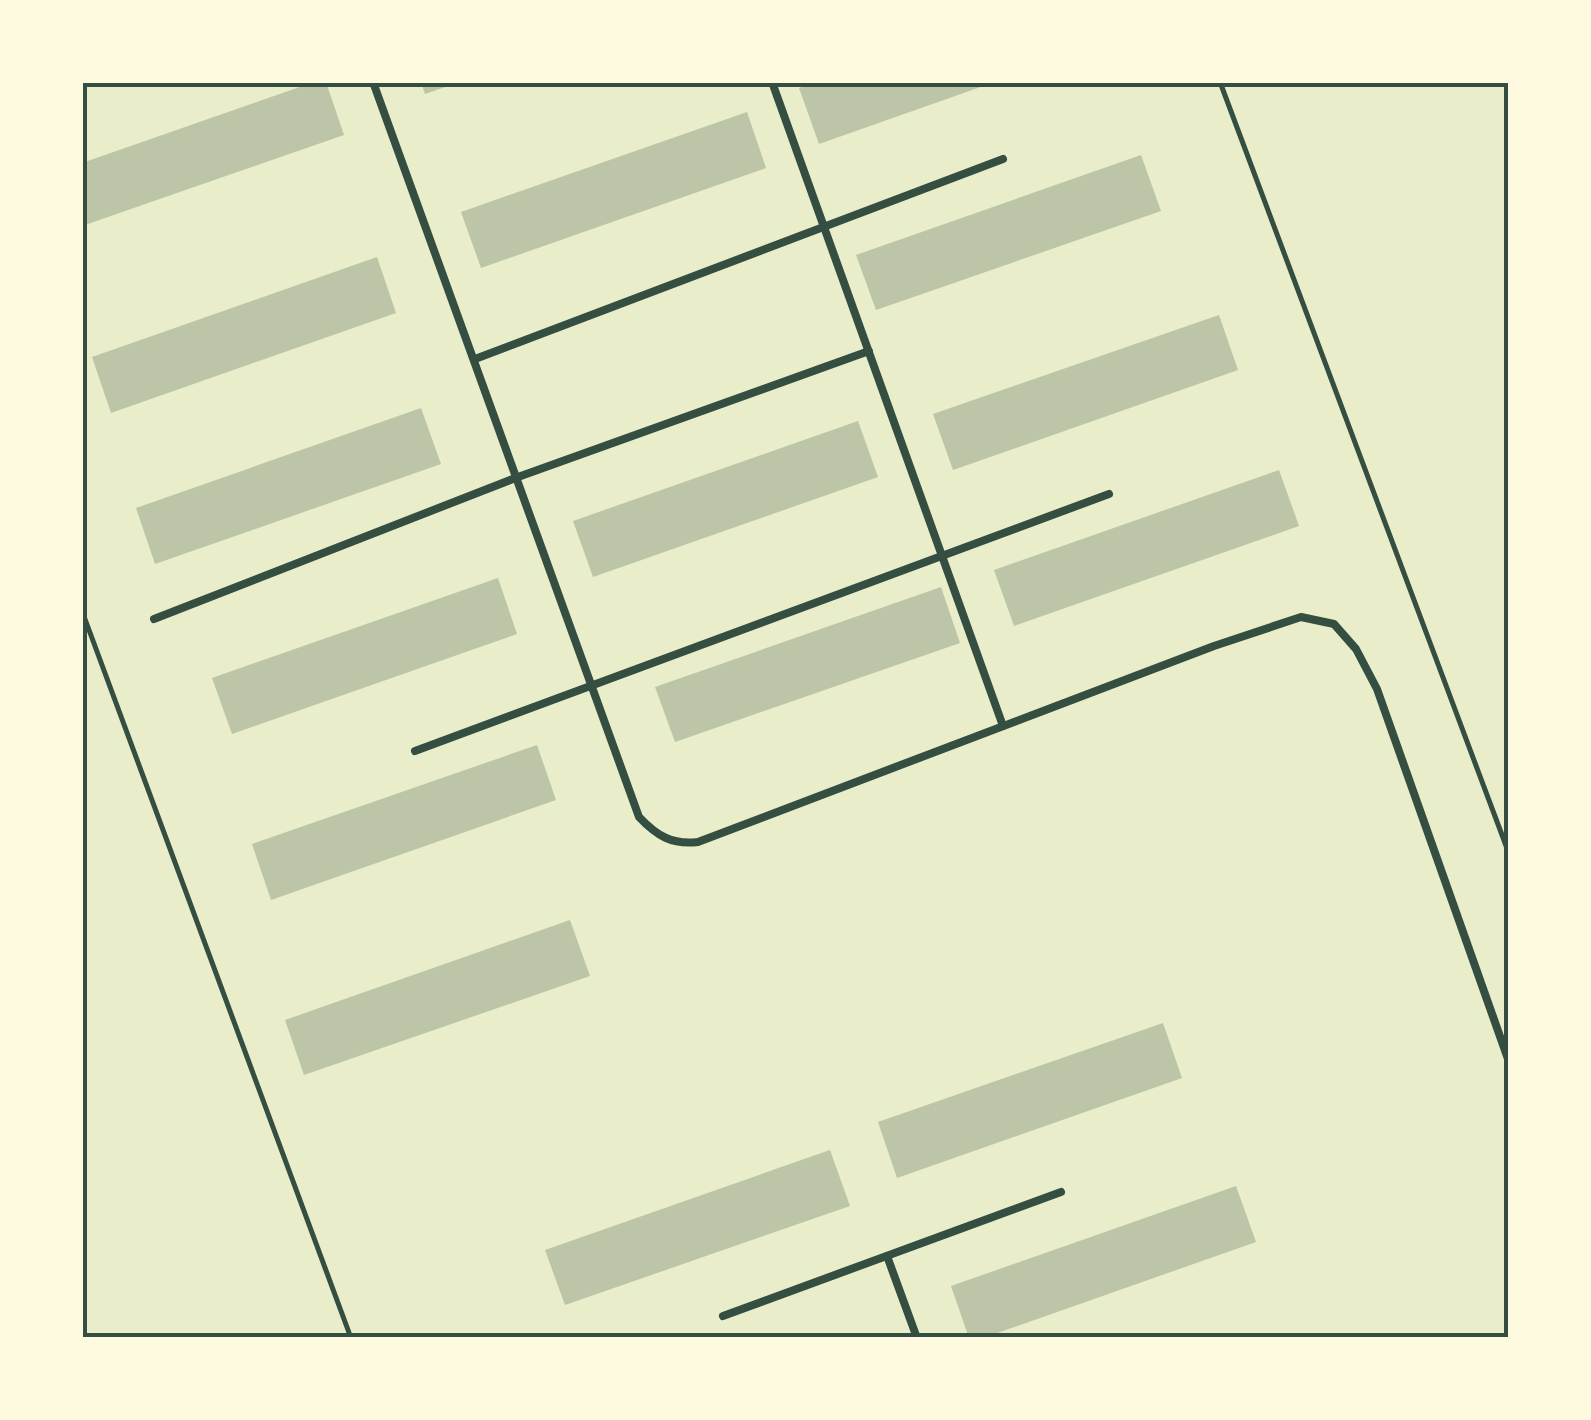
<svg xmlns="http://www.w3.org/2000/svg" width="1591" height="1420" viewBox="0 0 1591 1420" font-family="'Playfair Display',serif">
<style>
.building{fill:#bcc5a7}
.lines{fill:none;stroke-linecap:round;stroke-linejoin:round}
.path{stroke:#344e41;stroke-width:5}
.service{stroke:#344e41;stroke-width:8}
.neatline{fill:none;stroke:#344e41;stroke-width:4}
</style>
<rect width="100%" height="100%" fill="#e9edc9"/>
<g class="building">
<path d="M 314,82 L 326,82 L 344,135 L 82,226 L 82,163 Z"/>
<path d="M 421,82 L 457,82 L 457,83 L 425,94 Z"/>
<path d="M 815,82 L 992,82 L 992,83 L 819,144 L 799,88 Z"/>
<path d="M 747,112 L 766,168 L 481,268 L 461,212 Z"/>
<path d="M 1141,155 L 1161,211 L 876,310 L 856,255 Z"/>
<path d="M 377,257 L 396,313 L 111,413 L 92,357 Z"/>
<path d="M 1219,315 L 1238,370 L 953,470 L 933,414 Z"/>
<path d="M 421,408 L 441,464 L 155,564 L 136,508 Z"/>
<path d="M 858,421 L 878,477 L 593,577 L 573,521 Z"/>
<path d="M 1279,470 L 1299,526 L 1014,626 L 994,570 Z"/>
<path d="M 498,578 L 517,634 L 232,734 L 212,678 Z"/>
<path d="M 941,587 L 960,643 L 675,742 L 655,687 Z"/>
<path d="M 537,745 L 556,800 L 271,900 L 252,844 Z"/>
<path d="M 570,920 L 590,976 L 304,1075 L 285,1020 Z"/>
<path d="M 1163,1023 L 1182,1078 L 897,1178 L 878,1122 Z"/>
<path d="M 830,1150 L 850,1206 L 565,1305 L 545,1250 Z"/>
<path d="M 1236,1186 L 1256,1242 L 983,1338 L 969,1338 L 951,1286 Z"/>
</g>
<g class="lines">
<g class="path">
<path d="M 1220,82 L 1508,851"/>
<path d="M 82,611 L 351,1338"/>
</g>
<g class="service">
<path d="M 373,82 L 639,817 C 657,836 672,845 698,842 L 1214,646 L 1301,617 L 1334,624 L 1356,649 L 1377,689 L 1508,1059"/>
<path d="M 772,82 L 1003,726"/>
<path d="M 475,359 L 1003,159"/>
<path d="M 154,619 L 518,477 L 869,351"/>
<path d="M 415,751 L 1109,494"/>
<path d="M 887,1256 L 917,1338"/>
<path d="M 723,1316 L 1061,1192"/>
</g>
</g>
<rect width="1591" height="1420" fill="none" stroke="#fefae0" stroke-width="170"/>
<rect x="85" y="85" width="1421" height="1250" class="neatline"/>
</svg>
